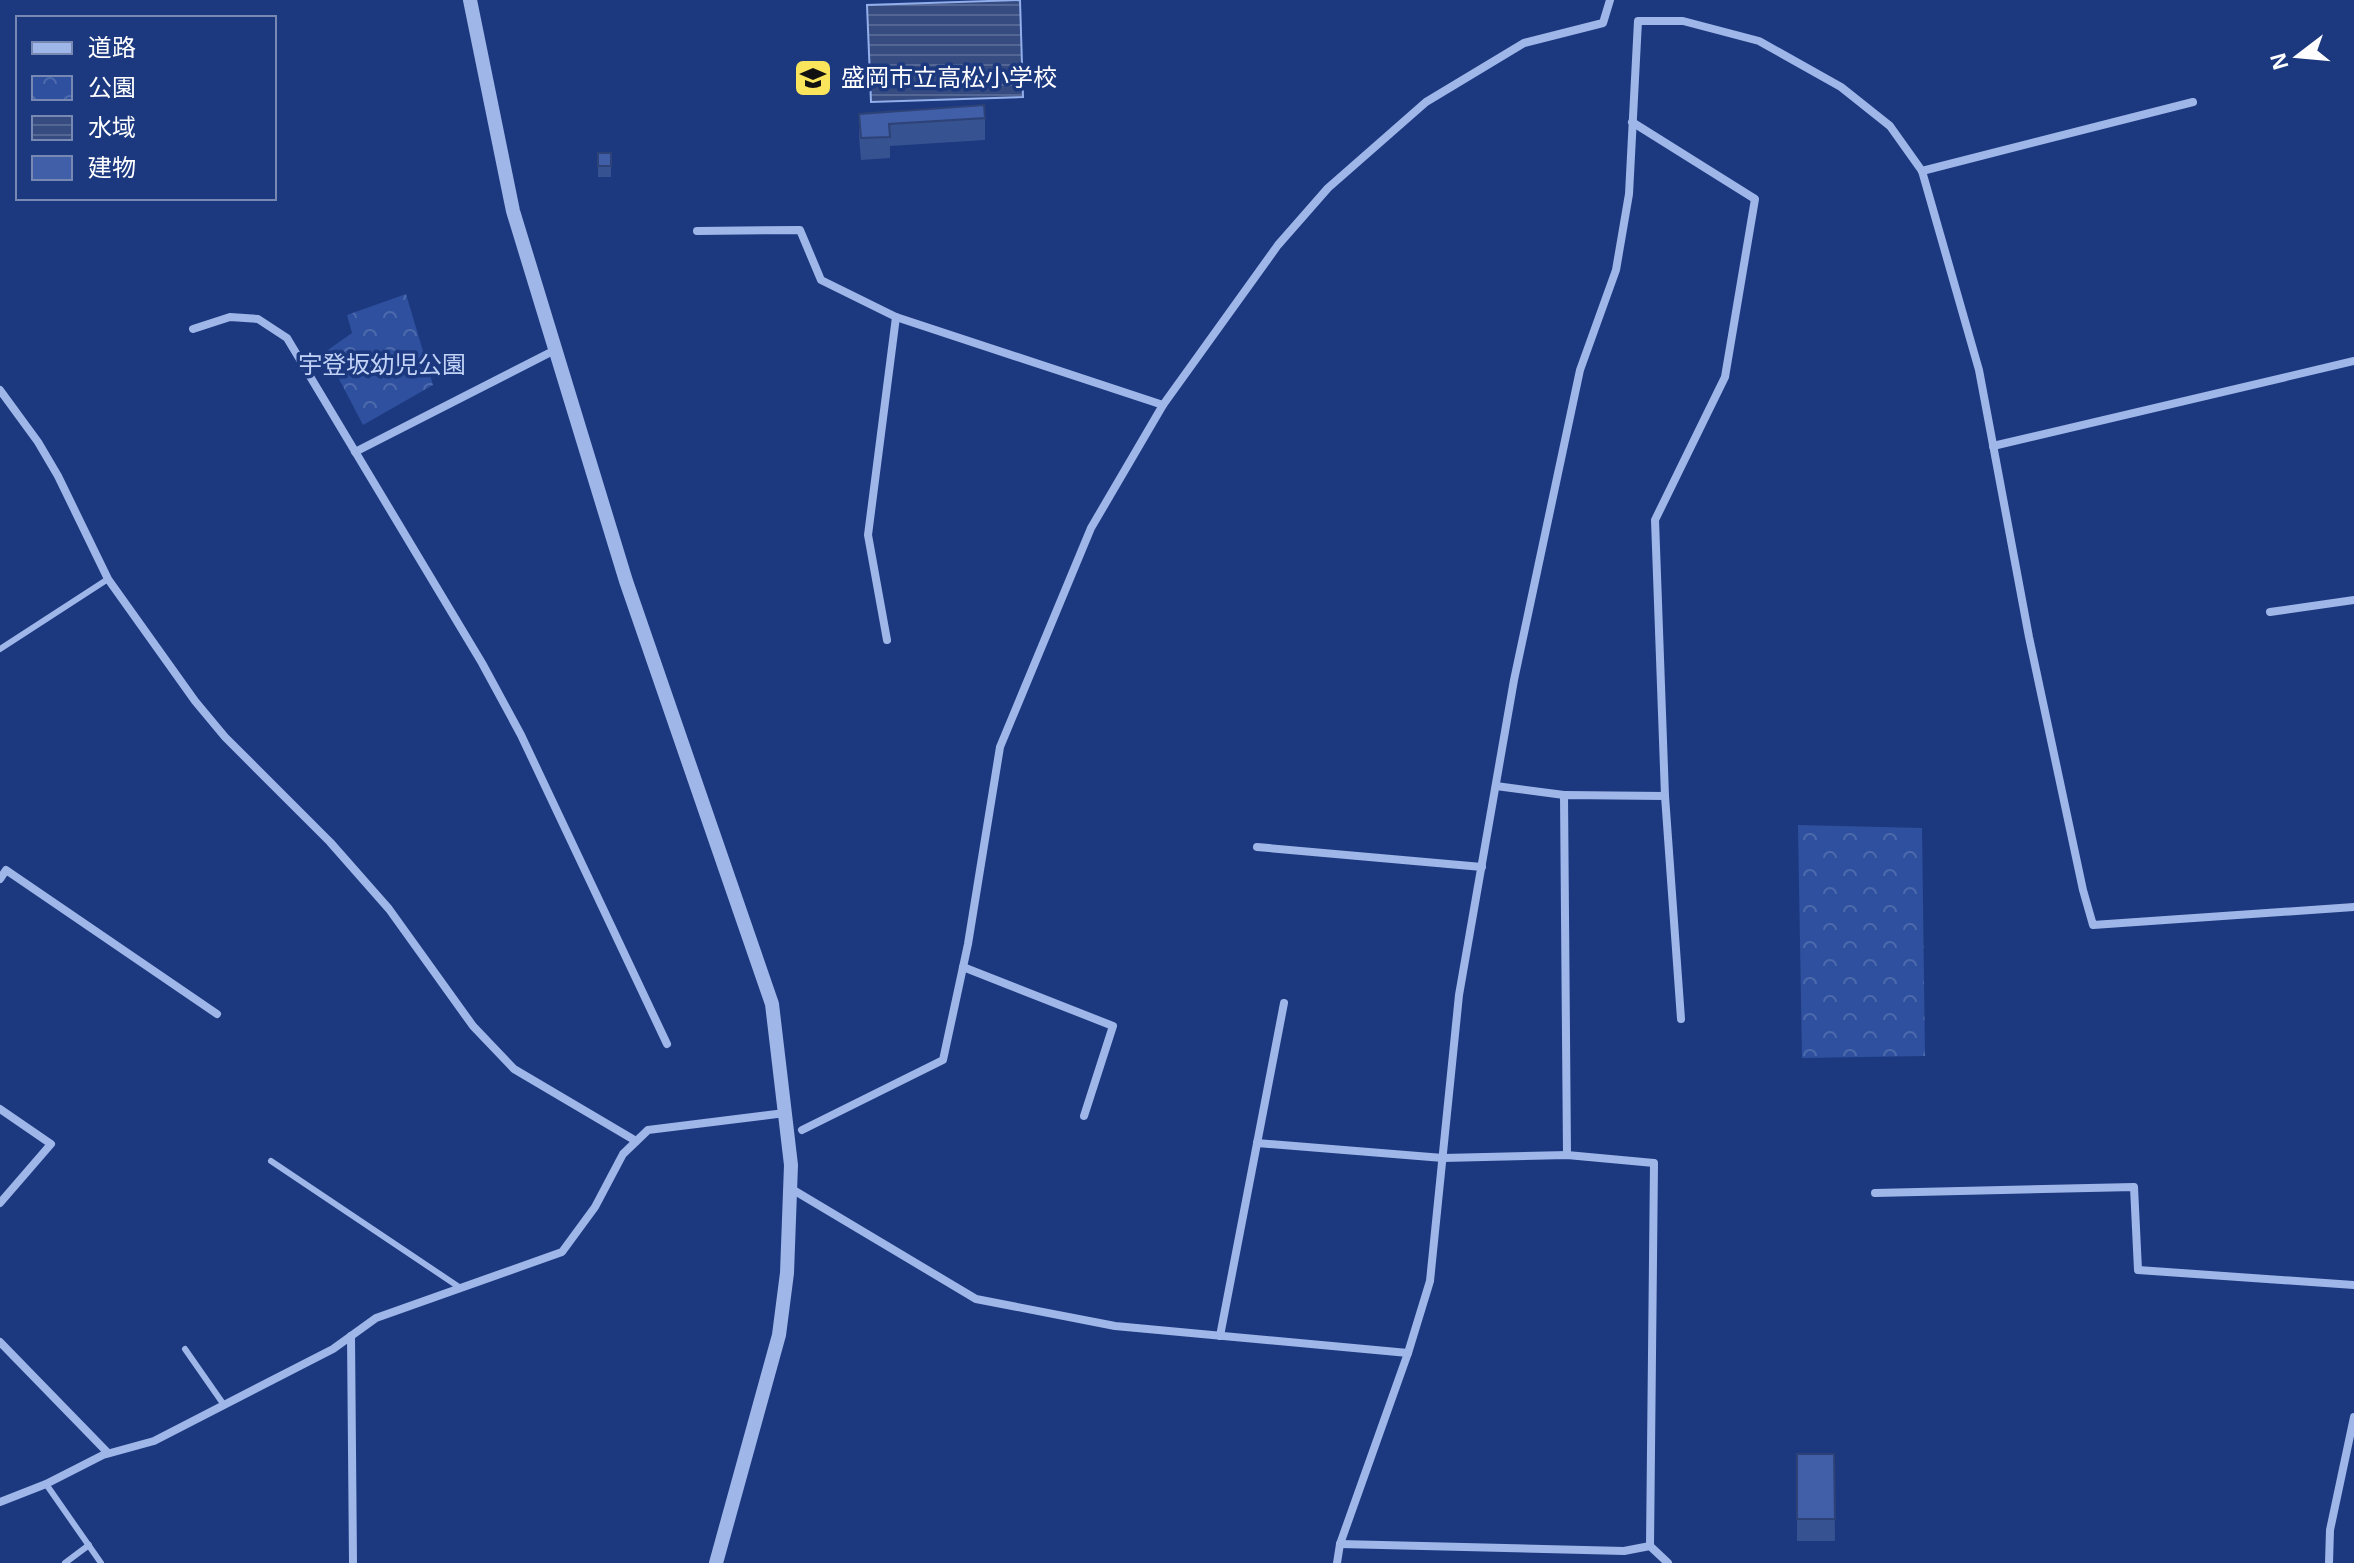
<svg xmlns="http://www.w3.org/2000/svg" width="2354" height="1563" viewBox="0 0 2354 1563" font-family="Arial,'Noto Sans JP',sans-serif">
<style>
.park{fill:url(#park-crowns)}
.water{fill:url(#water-rules);stroke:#92aeeb;stroke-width:2}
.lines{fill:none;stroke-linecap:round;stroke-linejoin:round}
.service{stroke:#9fb6e9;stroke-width:6}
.minor{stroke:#9fb6e9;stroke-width:8}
.tertiary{stroke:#9fb6e9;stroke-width:14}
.wall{fill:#375290}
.building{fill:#405fa8;stroke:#2d4276;stroke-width:2}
.labels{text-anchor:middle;stroke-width:7;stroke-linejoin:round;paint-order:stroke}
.poi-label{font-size:24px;fill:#fff;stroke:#1c397f;text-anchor:start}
.park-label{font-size:24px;fill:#c3d3f7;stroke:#1c397f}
</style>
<defs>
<pattern id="park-crowns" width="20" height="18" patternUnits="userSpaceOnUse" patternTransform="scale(2)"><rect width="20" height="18" fill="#2e509e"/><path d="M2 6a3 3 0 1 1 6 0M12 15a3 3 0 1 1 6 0" fill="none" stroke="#4d6aad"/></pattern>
<pattern id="water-rules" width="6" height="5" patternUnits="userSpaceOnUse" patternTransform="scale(2)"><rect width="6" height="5" fill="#364c81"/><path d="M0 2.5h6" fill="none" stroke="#546794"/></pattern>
</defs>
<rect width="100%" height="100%" fill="#1c397f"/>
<g class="park">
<path d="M 406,294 L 433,385 L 363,425 L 325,352 L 352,333 L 347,315 Z"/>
<path d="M 1798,825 L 1922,828 L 1925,1056 L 1802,1058 Z"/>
</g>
<path class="water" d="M 1020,0 L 1023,97 L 871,102 L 867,5 Z"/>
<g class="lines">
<g class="service">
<path d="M 0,649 L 108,579"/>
<path d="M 271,1161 L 459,1287"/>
<path d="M 185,1349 L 224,1405"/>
<path d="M 46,1484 L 101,1563"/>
<path d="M 65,1563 L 89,1545"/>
</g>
<g class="minor">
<path d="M 1632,122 L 1755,199 L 1725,377 L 1655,520 L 1665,796 L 1681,1019"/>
<path d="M 1922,171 L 2193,102"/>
<path d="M 697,231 L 800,230 L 821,280 L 896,317 L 1163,405"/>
<path d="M 193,329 L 230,317 L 258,319 L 287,338 L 482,663 L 521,735 L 667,1044"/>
<path d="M 0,390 L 38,442 L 58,476 L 108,579 L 195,701 L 225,737 L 330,842 L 389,909 L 473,1026 L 514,1069 L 636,1141"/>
<path d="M 1993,446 L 2354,361"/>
<path d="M 355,452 L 555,350"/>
<path d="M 2270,612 L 2354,600"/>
<path d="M 887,640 L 868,535 L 896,317"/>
<path d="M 1496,786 L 1564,795"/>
<path d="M 1257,847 L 1482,867"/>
<path d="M 0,879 L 6,870 L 217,1014"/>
<path d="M 963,967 L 1113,1026 L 1084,1116"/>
<path d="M 0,1109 L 51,1144 L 0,1203"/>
<path d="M 802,1130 L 943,1060 L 968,944 L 1000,747 L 1091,528 L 1163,405 L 1278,245 L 1328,188 L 1426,102 L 1524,43 L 1603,23 L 1610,0"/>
<path d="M 1257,1143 L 1443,1158 L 1567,1155 L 1654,1163 L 1650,1546"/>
<path d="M 1567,1155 L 1564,795 L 1665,796"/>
<path d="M 790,1188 L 976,1299 L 1115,1326 L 1408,1353"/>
<path d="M 1875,1193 L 2134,1187 L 2138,1270 L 2354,1285"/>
<path d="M 351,1336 L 353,1563"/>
<path d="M 1220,1336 L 1284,1003"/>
<path d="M 0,1342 L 108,1453"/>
<path d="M 0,1502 L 46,1484 L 103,1455 L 154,1441 L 333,1349 L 376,1318 L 562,1252 L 595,1207 L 623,1154 L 648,1130 L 785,1113"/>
<path d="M 1340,1544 L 1624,1551 L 1650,1546 L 1668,1563"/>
<path d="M 1337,1563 L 1340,1544 L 1408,1353 L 1430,1281 L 1459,995 L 1514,680 L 1580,370 L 1616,270 L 1629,194 L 1638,21 L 1683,21 L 1759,41 L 1841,87 L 1890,126 L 1922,171 L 1979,370 L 2029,637 L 2083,890 L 2093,925 L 2354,907"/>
<path d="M 2329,1563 L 2330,1530 L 2354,1417"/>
</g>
<path class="tertiary" d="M 470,0 L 513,211 L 626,581 L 772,1004 L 791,1165 L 787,1273 L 779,1335 L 716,1563"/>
</g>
<g class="wall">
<path d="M 859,114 L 985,118 L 985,140 L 890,146 L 890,158 L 861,160 L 859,136 Z"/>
<rect x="598" y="153" width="13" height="24"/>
<path d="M 1797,1454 L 1834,1454 L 1835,1541 L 1797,1541 Z"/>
</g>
<g class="building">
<path d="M 984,105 L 985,118 L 889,124 L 890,137 L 861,138 L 859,114 Z"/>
<rect x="598" y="153" width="13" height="13"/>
<path d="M 1797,1454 L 1834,1454 L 1835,1519 L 1797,1519 Z"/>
</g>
<defs>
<symbol id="school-square" viewBox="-11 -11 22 22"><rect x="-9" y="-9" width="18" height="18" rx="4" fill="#fae45c" stroke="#1c397f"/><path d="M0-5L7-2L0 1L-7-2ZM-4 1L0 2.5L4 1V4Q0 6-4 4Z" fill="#111"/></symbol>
</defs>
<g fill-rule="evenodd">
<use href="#school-square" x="791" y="56" width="44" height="44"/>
</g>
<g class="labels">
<g class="poi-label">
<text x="841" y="86">盛岡市立高松小学校</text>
</g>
<g class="park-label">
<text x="382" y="373">宇登坂幼児公園</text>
</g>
</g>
<rect x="16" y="16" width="260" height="184" fill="#1c397f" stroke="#7788b2" stroke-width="2"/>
<rect x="32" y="42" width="40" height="12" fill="#9fb6e9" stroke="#7788b2" stroke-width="2"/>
<text x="88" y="56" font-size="24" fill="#ffffff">道路</text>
<rect x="32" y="76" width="40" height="24" fill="url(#park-crowns)" stroke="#7788b2" stroke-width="2"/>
<text x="88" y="96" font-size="24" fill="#ffffff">公園</text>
<rect x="32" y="116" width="40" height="24" fill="url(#water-rules)" stroke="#7788b2" stroke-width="2"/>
<text x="88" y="136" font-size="24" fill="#ffffff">水域</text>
<rect x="32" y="156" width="40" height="24" fill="#405fa8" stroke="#7788b2" stroke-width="2"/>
<text x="88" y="176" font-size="24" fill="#ffffff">建物</text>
<g transform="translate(2298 56) rotate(254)" stroke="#1c397f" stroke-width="6" paint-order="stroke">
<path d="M0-6L14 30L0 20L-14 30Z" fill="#ffffff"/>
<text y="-12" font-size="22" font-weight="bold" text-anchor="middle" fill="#ffffff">N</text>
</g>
</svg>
